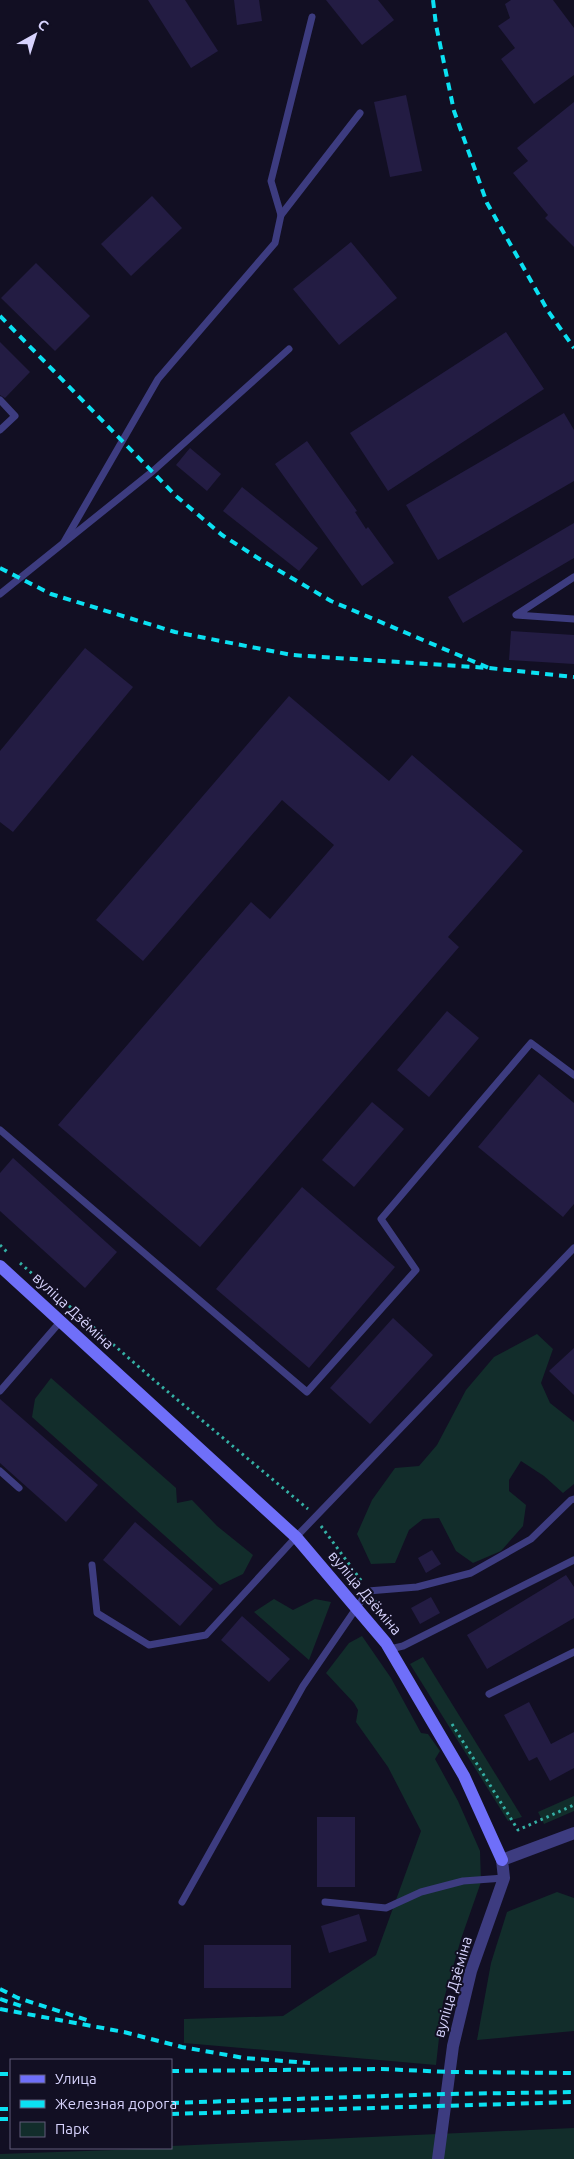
<svg xmlns="http://www.w3.org/2000/svg" width="574" height="2159" viewBox="0 0 574 2159" font-family="Ubuntu,sans-serif">
<style>
.green{fill:#122d2b}
.building{fill:#231c43}
.lines{fill:none;stroke-linecap:round;stroke-linejoin:round}
.path{stroke:#34b0a5;stroke-width:3;stroke-dasharray:2.5 4;stroke-linecap:butt}
.service{stroke:#3d3c80;stroke-width:7}
.tertiary{stroke:#3d3c80;stroke-width:12}
.secondary{stroke:#6f6ff9;stroke-width:12}
.rail{stroke:#0be1f2;stroke-width:4;stroke-dasharray:8 6;stroke-linecap:butt}
.labels{text-anchor:middle;stroke-width:4;stroke-linejoin:round;paint-order:stroke}
.street-label{font-size:15px;fill:#d7d3fd;stroke:#120f23}
</style>
<rect width="100%" height="100%" fill="#120f23"/>
<g class="green">
<path d="M 537,1334 L 553,1349 L 541,1383 L 550,1403 L 574,1422 L 574,1484 L 563,1493 L 544,1476 L 521,1461 L 509,1480 L 509,1491 L 526,1505 L 523,1526 L 501,1551 L 473,1563 L 456,1551 L 439,1518 L 423,1519 L 409,1530 L 395,1563 L 371,1564 L 357,1534 L 372,1500 L 395,1468 L 419,1466 L 437,1445 L 466,1390 L 494,1357 Z"/>
<path d="M 51,1378 L 176,1488 L 177,1503 L 192,1500 L 217,1526 L 253,1555 L 243,1574 L 220,1585 L 32,1417 L 35,1399 Z"/>
<path d="M 274,1599 L 293,1610 L 315,1599 L 331,1602 L 309,1660 L 254,1612 Z"/>
<path d="M 362,1636 L 391,1678 L 421,1733 L 428,1734 L 440,1751 L 435,1759 L 458,1801 L 480,1851 L 481,1882 L 461,1939 L 443,2002 L 436,2065 L 184,2043 L 184,2019 L 283,2016 L 376,1955 L 421,1831 L 388,1767 L 356,1722 L 358,1710 L 354,1703 L 326,1673 L 349,1643 Z"/>
<path d="M 423,1657 L 522,1817 L 508,1821 L 410,1664 Z"/>
<path d="M 574,1796 L 574,1811 L 544,1824 L 538,1812 Z"/>
<path d="M 557,1892 L 574,1898 L 574,2031 L 477,2040 L 491,1963 L 507,1912 Z"/>
<path d="M 574,2128 L 574,2159 L 0,2159 L 0,2154 L 171,2148 L 171,2146 Z"/>
</g>
<g class="building">
<path d="M 148,0 L 185,0 L 218,51 L 191,68 Z"/>
<path d="M 234,0 L 259,0 L 262,21 L 237,25 Z"/>
<path d="M 326,0 L 378,0 L 394,20 L 362,45 Z"/>
<path d="M 511,0 L 553,0 L 574,28 L 574,75 L 534,104 L 501,59 L 515,48 L 498,26 L 510,18 L 505,4 Z"/>
<path d="M 406,95 L 422,171 L 390,177 L 374,102 Z"/>
<path d="M 574,102 L 574,247 L 545,218 L 548,215 L 513,173 L 528,161 L 517,148 Z"/>
<path d="M 152,196 L 182,228 L 131,276 L 101,244 Z"/>
<path d="M 351,242 L 397,298 L 339,345 L 293,289 Z"/>
<path d="M 36,263 L 90,316 L 55,351 L 1,298 Z"/>
<path d="M 506,332 L 544,389 L 388,491 L 350,433 Z"/>
<path d="M 0,342 L 30,372 L 5,398 L 0,395 Z"/>
<path d="M 564,413 L 574,430 L 574,481 L 438,560 L 406,505 Z"/>
<path d="M 307,441 L 357,511 L 355,512 L 366,529 L 368,527 L 394,563 L 362,586 L 275,464 Z"/>
<path d="M 190,448 L 221,474 L 207,491 L 176,465 Z"/>
<path d="M 242,487 L 318,548 L 299,571 L 223,511 Z"/>
<path d="M 574,523 L 574,558 L 463,623 L 448,597 Z"/>
<path d="M 511,631 L 574,635 L 574,664 L 509,660 Z"/>
<path d="M 85,648 L 133,687 L 13,832 L 0,822 L 0,751 Z"/>
<path d="M 289,696 L 389,781 L 412,755 L 523,851 L 448,937 L 459,947 L 200,1247 L 58,1125 L 251,902 L 270,919 L 334,845 L 282,800 L 143,961 L 96,920 Z"/>
<path d="M 447,1011 L 479,1038 L 429,1097 L 397,1070 Z"/>
<path d="M 539,1074 L 574,1103 L 574,1204 L 563,1217 L 478,1147 Z"/>
<path d="M 372,1102 L 404,1129 L 354,1187 L 322,1160 Z"/>
<path d="M 13,1158 L 117,1252 L 85,1288 L 0,1211 L 0,1173 Z"/>
<path d="M 302,1187 L 395,1267 L 309,1368 L 216,1289 Z"/>
<path d="M 393,1318 L 433,1355 L 370,1424 L 330,1388 Z"/>
<path d="M 574,1348 L 574,1395 L 549,1371 Z"/>
<path d="M 0,1399 L 98,1485 L 66,1522 L 0,1463 Z"/>
<path d="M 135,1522 L 213,1589 L 180,1626 L 103,1560 Z"/>
<path d="M 432,1550 L 441,1564 L 426,1573 L 418,1558 Z"/>
<path d="M 566,1575 L 574,1587 L 574,1618 L 487,1669 L 467,1635 Z"/>
<path d="M 431,1597 L 440,1613 L 420,1624 L 411,1608 Z"/>
<path d="M 242,1616 L 290,1659 L 269,1682 L 221,1640 Z"/>
<path d="M 529,1702 L 551,1744 L 574,1732 L 574,1768 L 550,1781 L 537,1757 L 529,1761 L 504,1715 Z"/>
<rect x="317" y="1817" width="38" height="70"/>
<path d="M 359,1914 L 367,1941 L 329,1953 L 321,1926 Z"/>
<rect x="204" y="1945" width="87" height="43"/>
</g>
<g class="lines">
<g class="path">
<path d="M 0,1245 L 9,1254"/>
<path d="M 20,1263 L 155,1381 L 308,1509"/>
<path d="M 321,1526 L 363,1583"/>
<path d="M 375,1601 L 387,1621"/>
<path d="M 452,1724 L 518,1830 L 574,1805"/>
</g>
<g class="service">
<path d="M 281,215 L 360,113"/>
<path d="M 0,400 L 15,416 L 0,430"/>
<path d="M 64,542 L 158,379 L 275,243 L 281,215 L 271,181 L 312,17"/>
<path d="M 574,577 L 516,615 L 574,619"/>
<path d="M 0,594 L 153,471 L 289,349"/>
<path d="M 0,1130 L 307,1392 L 416,1270 L 381,1219 L 531,1043 L 574,1075"/>
<path d="M 0,1391 L 60,1322"/>
<path d="M 0,1471 L 19,1488"/>
<path d="M 92,1565 L 97,1613 L 149,1645 L 206,1635 L 296,1537 L 574,1248"/>
<path d="M 390,1649 L 403,1646 L 574,1560"/>
<path d="M 489,1694 L 574,1652"/>
<path d="M 182,1902 L 303,1686 L 368,1591 L 417,1587 L 471,1573 L 531,1539 L 571,1500 L 574,1499"/>
<path d="M 325,1902 L 386,1908 L 421,1892 L 463,1881 L 504,1878"/>
</g>
<path class="tertiary" d="M 438,2159 L 453,2046 L 471,1971 L 504,1878 L 502,1860 L 574,1833"/>
<path class="secondary" d="M 0,1266 L 296,1537 L 386,1643 L 464,1776 L 502,1860"/>
<g class="rail">
<path d="M 433,0 L 436,25 L 454,111 L 487,203 L 548,311 L 574,348"/>
<path d="M 0,316 L 176,496 L 222,535 L 261,560 L 331,601 L 489,668"/>
<path d="M 0,568 L 51,594 L 175,632 L 292,655 L 489,668 L 574,677"/>
<path d="M 0,1989 L 18,1998 L 87,2020"/>
<path d="M 0,1999 L 24,2007"/>
<path d="M 0,2009 L 124,2032 L 182,2047 L 244,2058 L 310,2063"/>
<path d="M 171,2071 L 381,2069 L 450,2072 L 574,2073"/>
<path d="M 0,2074 L 11,2074"/>
<path d="M 171,2103 L 446,2094 L 574,2092"/>
<path d="M 0,2109 L 11,2109"/>
<path d="M 171,2114 L 574,2102"/>
<path d="M 0,2119 L 11,2119"/>
</g>
</g>
<g class="labels">
<g class="street-label">
<text transform="translate(73 1311) rotate(43)" y="5">вуліца Дзёміна</text>
<text transform="translate(365 1593) rotate(50)" y="5">вуліца Дзёміна</text>
<text transform="translate(453 1987) rotate(-74)" y="5">вуліца Дзёміна</text>
</g>
</g>
<rect x="10" y="2059" width="162" height="90" fill="#120f23" stroke="#615d7a"/>
<rect x="20" y="2075" width="25" height="8" fill="#6f6ff9" stroke="#615d7a"/>
<text x="55" y="2084" font-size="15" fill="#d7d3fd">Улица</text>
<rect x="20" y="2100" width="25" height="8" fill="#0be1f2" stroke="#615d7a"/>
<text x="55" y="2109" font-size="15" fill="#d7d3fd">Железная дорога</text>
<rect x="20" y="2122" width="25" height="15" fill="#122d2b" stroke="#615d7a"/>
<text x="55" y="2134" font-size="15" fill="#d7d3fd">Парк</text>
<g transform="translate(35 35) rotate(39)" stroke="#120f23" stroke-width="4" paint-order="stroke">
<path d="M0-4L9 19L0 12L-9 19Z" fill="#d7d3fd"/>
<text y="-8" font-size="14" font-weight="bold" text-anchor="middle" fill="#d7d3fd">С</text>
</g>
</svg>
